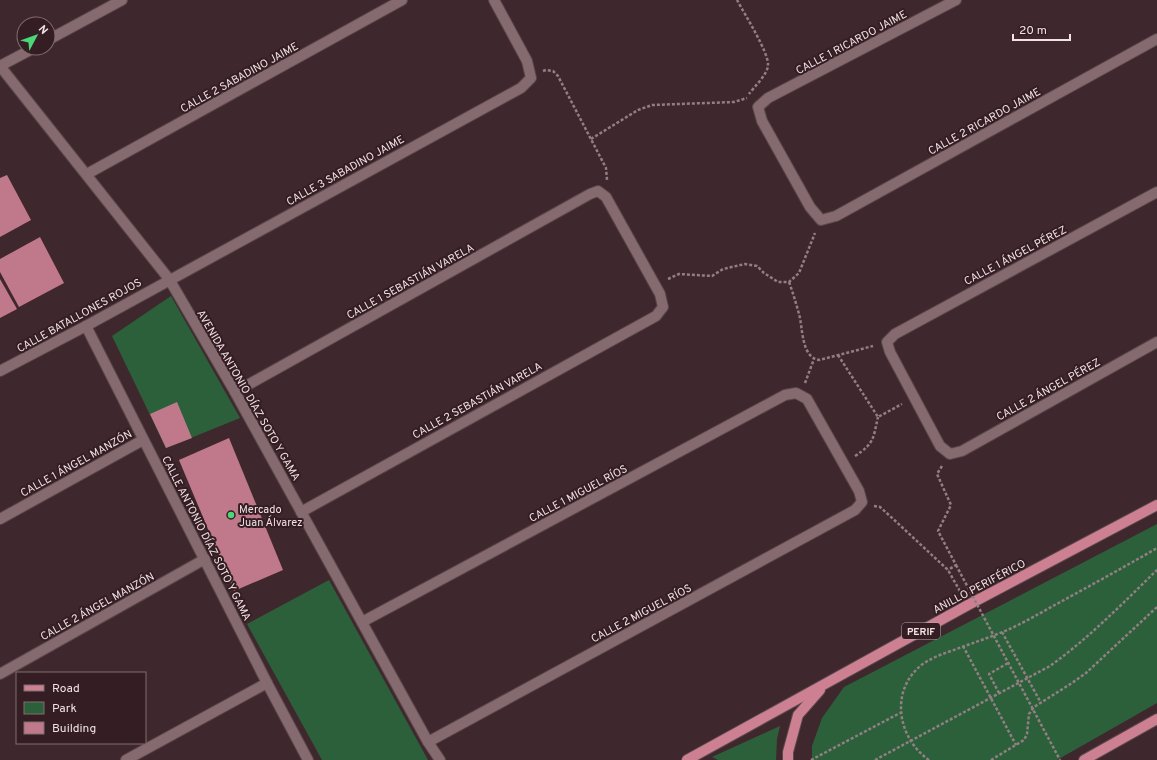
<svg xmlns="http://www.w3.org/2000/svg" width="1157" height="760" viewBox="0 0 1157 760" font-family="Overpass,sans-serif">
<style>
.green{fill:#2c603a}
.building{fill:#c0798a}
.lines{fill:none;stroke-linecap:round;stroke-linejoin:round}
.minor-casing{stroke:#5a474b;stroke-width:12}
.primary-casing{stroke:#5a474b;stroke-width:12}
.path{stroke:#927f83;stroke-width:2.5;stroke-dasharray:3 2;stroke-linecap:butt}
.minor{stroke:#856a6f;stroke-width:10}
.primary{stroke:#cc8092;stroke-width:10}
.path-bridge{stroke:#927f83;stroke-width:2.5;stroke-dasharray:3 2;stroke-linecap:butt}
.poi-dot{fill:#4bd677;stroke:#341e23;stroke-width:1.5}
.labels{text-anchor:middle;stroke-width:4;stroke-linejoin:round;paint-order:stroke}
.shield{fill:#341e23;stroke:#b9a7ab;stroke-width:1}
.shield-label{font-size:10px;font-weight:bold;fill:#f2e2e5}
.street-label{font-size:11px;fill:#f2e2e5;stroke:#341e23}
.poi-label{font-size:11px;fill:#f2e2e5;stroke:#341e23;text-anchor:start}
</style>
<rect width="100%" height="100%" fill="#3f282d"/>
<g class="green">
<path d="M 171,296 L 240,418 L 166,448 L 112,336 Z"/>
<path d="M 1157,524 L 1157,703 L 1057,760 L 812,760 L 812,746 L 822,718 L 844,687 Z"/>
<path d="M 329,580 L 428,760 L 322,760 L 247,624 Z"/>
<path d="M 780,726 L 777,739 L 776,760 L 718,760 L 712,757 Z"/>
</g>
<g class="building">
<path d="M 7,175 L 31,220 L 0,237 L 0,178 Z"/>
<path d="M 40,237 L 64,283 L 19,307 L 0,272 L 0,259 Z"/>
<path d="M 0,279 L 17,309 L 0,318 Z"/>
<path d="M 177,402 L 192,438 L 166,448 L 150,414 Z"/>
<path d="M 229,438 L 283,570 L 234,591 L 179,460 Z"/>
</g>
<g class="lines">
<defs>
<g id="minor">
<path d="M 956,0 L 768,98 L 758,107 L 762,121 L 810,207 L 821,220 L 836,216 L 1157,39"/>
<path d="M 48,40 L 122,0"/>
<path d="M 0,66 L 169,279 L 235,392 L 428,742 L 440,760"/>
<path d="M 0,66 L 34,48"/>
<path d="M 87,174 L 402,0"/>
<path d="M 1157,192 L 895,334 L 887,342 L 890,352 L 940,446 L 950,454 L 962,451 L 1157,342"/>
<path d="M 86,326 L 267,683 L 308,760"/>
<path d="M 0,371 L 86,326 L 521,88 L 531,78 L 527,61 L 494,0"/>
<path d="M 235,392 L 590,194 L 598,191 L 606,197 L 660,294 L 663,307 L 656,316 L 301,512"/>
<path d="M 0,519 L 143,440"/>
<path d="M 362,622 L 785,395 L 796,393 L 807,399 L 859,491 L 862,502 L 855,510 L 428,742"/>
<path d="M 0,674 L 205,559"/>
<path d="M 126,760 L 267,683"/>
</g>
<g id="primary">
<path d="M 687,760 L 968,605 L 1157,505"/>
<path d="M 788,760 L 788,752 L 798,715 L 820,690"/>
<path d="M 1084,760 L 1157,719"/>
</g>
</defs>
<use href="#minor" class="minor-casing"/>
<use href="#primary" class="primary-casing"/>
<g class="path">
<path d="M 737,0 C 744,13 769,53 768,65 C 768,74 754,87 749,94"/>
<path d="M 543,71 L 546,70 L 553,71 L 558,76 L 606,168 L 607,180"/>
<path d="M 591,139 L 638,110 L 652,105 L 734,102 L 747,98"/>
<path d="M 668,279 L 679,274 L 712,276 L 723,269 L 745,264 L 757,266 L 764,273 L 778,282 L 789,282 L 799,273 L 815,233"/>
<path d="M 789,282 C 793,293 796,303 799,314 C 803,328 801,357 819,360 L 873,346"/>
<path d="M 838,355 L 878,417 L 902,404"/>
<path d="M 805,383 L 814,359"/>
<path d="M 855,456 C 875,443 873,438 878,417"/>
<path d="M 942,466 L 937,474 L 951,505 L 938,531 L 956,565 L 948,570"/>
<path d="M 874,506 L 880,507 L 890,516 L 948,570 L 961,593"/>
<path d="M 1002,632 L 1041,703"/>
<path d="M 963,646 L 1016,745"/>
<path d="M 999,693 L 989,674 L 1008,663"/>
<path d="M 811,760 L 900,713"/>
<path d="M 875,760 L 1050,666 C 1089,638 1123,603 1157,570"/>
<path d="M 929,760 C 900,740 890,697 916,670 C 927,658 946,653 962,647 C 981,640 1000,634 1018,625 C 1034,617 1049,608 1064,600 C 1095,583 1126,566 1157,548"/>
<path d="M 991,760 L 1024,740 L 1027,734 L 1029,714 L 1034,707 L 1072,683 L 1086,673 L 1157,607"/>
</g>
<use href="#minor" class="minor"/>
<use href="#primary" class="primary"/>
<path class="path-bridge" d="M 956,565 L 1060,760"/>
</g>
<circle class="poi-dot" cx="231" cy="515" r="4"/>
<g class="labels">
<rect class="shield" x="902" y="623" width="38" height="16" rx="3"/>
<g class="shield-label">
<text x="921" y="635">PERIF</text>
</g>
<g class="street-label">
<text transform="translate(851 42) rotate(-28)" y="4">CALLE 1 RICARDO JAIME</text>
<text transform="translate(239 77) rotate(-29)" y="4">CALLE 2 SABADINO JAIME</text>
<text transform="translate(984 121) rotate(-29)" y="4">CALLE 2 RICARDO JAIME</text>
<text transform="translate(345 170) rotate(-29)" y="4">CALLE 3 SABADINO JAIME</text>
<text transform="translate(1015 255) rotate(-28)" y="4">CALLE 1 ÁNGEL PÉREZ</text>
<text transform="translate(410 281) rotate(-29)" y="4">CALLE 1 SEBASTIÁN VARELA</text>
<text transform="translate(79 315) rotate(-29)" y="4">CALLE BATALLONES ROJOS</text>
<text transform="translate(1048 389) rotate(-29)" y="4">CALLE 2 ÁNGEL PÉREZ</text>
<text transform="translate(249 395) rotate(60)" y="4">AVENIDA ANTONIO DÍAZ SOTO Y GAMA</text>
<text transform="translate(477 400) rotate(-29)" y="4">CALLE 2 SEBASTIÁN VARELA</text>
<text transform="translate(76 463) rotate(-29)" y="4">CALLE 1 ÁNGEL MANZÓN</text>
<text transform="translate(578 493) rotate(-28)" y="4">CALLE 1 MIGUEL RÍOS</text>
<text transform="translate(207 538) rotate(63)" y="4">CALLE ANTONIO DÍAZ SOTO Y GAMA</text>
<text transform="translate(979 586) rotate(-28)" y="4">ANILLO PERIFÉRICO</text>
<text transform="translate(97 606) rotate(-29)" y="4">CALLE 2 ÁNGEL MANZÓN</text>
<text transform="translate(641 613) rotate(-28)" y="4">CALLE 2 MIGUEL RÍOS</text>
</g>
<g class="poi-label">
<text x="239" y="513">Mercado<tspan x="239" dy="13">Juan Álvarez</tspan></text>
</g>
</g>
<rect x="16" y="672" width="130" height="72" fill="#341e23" stroke="#806c71"/>
<rect x="24" y="685" width="20" height="6" fill="#cc8092" stroke="#806c71"/>
<text x="52" y="692" font-size="12" fill="#f2e2e5">Road</text>
<rect x="24" y="702" width="20" height="12" fill="#2c603a" stroke="#806c71"/>
<text x="52" y="712" font-size="12" fill="#f2e2e5">Park</text>
<rect x="24" y="722" width="20" height="12" fill="#c0798a" stroke="#806c71"/>
<text x="52" y="732" font-size="12" fill="#f2e2e5">Building</text>
<g transform="translate(36 36) rotate(49)"><circle r="19" fill="#341e23" stroke="#806c71"/>
<path d="M0-3L7 15L0 10L-7 15Z" fill="#4bd677"/>
<text y="-6" font-size="11" font-weight="bold" text-anchor="middle" fill="#f2e2e5">N</text>
</g>
<path d="M1013 34v6h57v-6" fill="none" stroke="#f2e2e5" stroke-width="2"/>
<text x="1019" y="34" font-size="12" fill="#f2e2e5" stroke="#341e23" stroke-width="3" paint-order="stroke">20 m</text>
</svg>
